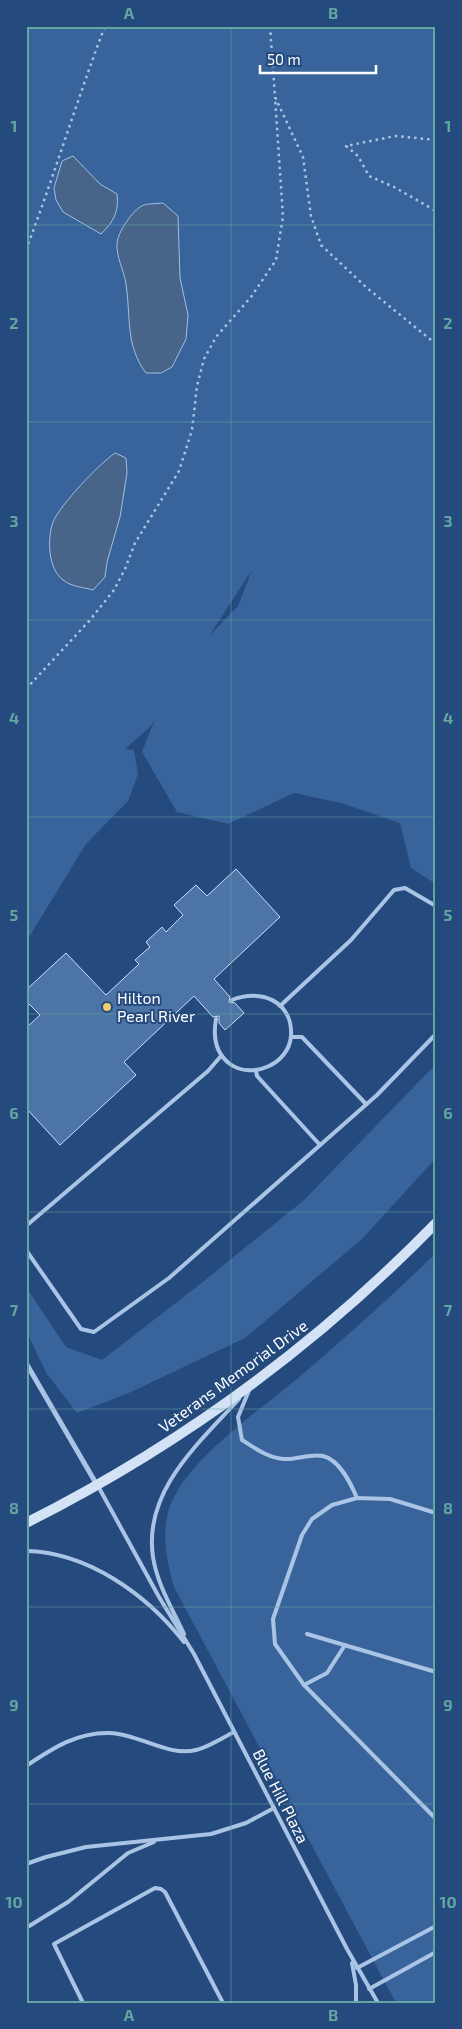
<svg xmlns="http://www.w3.org/2000/svg" width="462" height="2029" viewBox="0 0 462 2029" font-family="'Exo 2',sans-serif">
<style>
.green{fill:#39649b;fill-rule:evenodd}
.water{fill:#486489;stroke:#9fbfe6}
.building{fill:#4d74a6;stroke:#cddef4}
.lines{fill:none;stroke-linecap:round;stroke-linejoin:round}
.path{stroke:#aac4e5;stroke-width:2.5;stroke-dasharray:2.5 4;stroke-linecap:butt}
.lane{stroke:#aac4e5;stroke-width:4}
.street{stroke:#aac4e5;stroke-width:5}
.secondary{stroke:#d4e2f5;stroke-width:10}
.grid{fill:none;stroke:#63a6a1;stroke-width:1;stroke-opacity:0.55}
.poi-dot{fill:#efcc6f;stroke:#254a7d;stroke-width:2}
.labels{text-anchor:middle;stroke-width:4;stroke-linejoin:round;paint-order:stroke}
.poi-label{font-size:16px;fill:#fff;stroke:#254a7d;text-anchor:start}
.street-label{font-size:16px;fill:#fff;stroke:#254a7d}
.neatline{fill:none;stroke:#63a6a1;stroke-width:2}
.grid-label{font-size:16px;text-anchor:middle;font-weight:bold;fill:#63a6a1}
</style>
<rect width="100%" height="100%" fill="#254a7d"/>
<g class="green">
<path d="M 26,26 L 436,26 L 436,884 L 411,868 L 400,823 L 341,803 L 294,793 L 228,824 L 177,812 L 142,752 L 155,719 L 150,727 L 125,749 L 134,750 L 138,774 L 128,801 L 86,844 L 26,942 ZM 252,570 L 238,606 L 211,634 L 211,633 Z"/>
<path d="M 436,1064 L 436,1158 L 362,1239 L 245,1338 L 131,1392 L 77,1413 L 47,1374 L 26,1331 L 26,1287 L 66,1347 L 102,1360 L 199,1285 L 304,1200 Z"/>
<path d="M 436,1253 L 436,2003 L 396,2003 L 174,1587 C 167,1561 161,1536 169,1509 C 184,1460 265,1407 304,1373 C 349,1334 393,1295 436,1253 Z"/>
</g>
<g class="water">
<path d="M 73,156 L 100,184 L 117,194 C 119,212 114,221 101,234 L 63,212 L 56,200 L 54,188 L 62,161 Z"/>
<path d="M 163,203 L 178,216 L 180,278 L 188,315 L 186,339 L 172,367 L 161,373 L 146,373 C 125,345 131,317 126,284 C 124,270 116,257 117,243 C 118,232 131,213 140,207 C 145,203 156,204 163,203 Z"/>
<path d="M 115,453 L 126,458 L 127,473 L 120,517 L 107,562 L 105,577 L 93,590 C 83,587 72,587 63,580 C 48,569 47,539 53,522 C 60,505 99,464 115,453 Z"/>
</g>
<path class="building" d="M 236,869 L 280,917 L 214,979 L 230,997 L 229,1002 L 235,1003 L 244,1013 L 225,1030 L 219,1023 L 219,1016 L 213,1017 L 194,996 L 124,1062 L 136,1075 L 60,1145 L 26,1108 L 26,1028 L 40,1015 L 26,1001 L 26,990 L 66,953 L 106,995 L 139,964 L 135,960 L 150,947 L 146,942 L 162,927 L 166,932 L 183,915 L 174,905 L 196,885 L 207,896 Z"/>
<g class="lines">
<g class="path">
<path d="M 270,26 L 275,97 L 303,157 L 311,216 L 321,245 L 367,288 L 436,344"/>
<path d="M 436,140 L 395,136 L 346,146 L 358,156 L 369,176 L 394,187 L 436,211"/>
<path d="M 26,250 C 54,176 77,100 105,26"/>
<path d="M 26,689 L 90,620 L 114,590 L 125,569 L 135,543 L 179,471 L 192,430 L 197,386 L 204,359 L 216,337 L 251,297 L 276,260 L 283,217 L 275,97"/>
</g>
<g class="lane">
<path d="M 280,1006 L 351,940 L 394,890 L 405,888 L 436,906"/>
<path d="M 216,1019 C 213,1036 215,1053 230,1064 C 252,1080 289,1064 291,1036 C 293,1001 260,988 232,1000"/>
<path d="M 291,1037 L 302,1037 L 366,1104"/>
<path d="M 256,1071 L 257,1076 L 320,1145"/>
<path d="M 26,1226 L 208,1071 L 221,1056"/>
<path d="M 26,1250 L 81,1329 L 94,1332 L 169,1278 L 377,1095 L 436,1034"/>
<path d="M 250,1388 L 238,1417 L 242,1440 C 255,1448 268,1458 284,1459 C 296,1460 311,1453 323,1456 C 340,1460 351,1484 357,1498"/>
<path d="M 98,1486 L 159,1597 L 194,1654 L 347,1949 L 378,2003"/>
<path d="M 436,1513 L 390,1499 L 357,1498 L 332,1505 L 312,1519 L 302,1535 L 273,1619 L 275,1644 L 304,1685 L 436,1819"/>
<path d="M 26,1551 C 88,1552 147,1595 184,1642"/>
<path d="M 184,1634 C 173,1610 157,1584 153,1557 C 143,1491 199,1443 239,1399"/>
<path d="M 307,1634 L 436,1672"/>
<path d="M 304,1685 L 327,1673 L 345,1645"/>
<path d="M 26,1766 C 53,1748 77,1732 110,1733 C 139,1734 168,1757 196,1750 C 209,1747 222,1738 234,1732"/>
<path d="M 26,1864 L 46,1857 L 86,1847 L 211,1834 L 246,1823 L 274,1808"/>
<path d="M 26,1928 L 68,1902 L 128,1853 L 154,1842"/>
<path d="M 352,1963 L 356,1985 L 356,2003"/>
<path d="M 357,1968 L 436,1926"/>
<path d="M 369,1989 L 436,1952"/>
<path d="M 83,2003 L 54,1944 L 155,1888 L 161,1889 L 165,1892 L 223,2003"/>
</g>
<path class="street" d="M 26,1363 L 97,1485"/>
<path class="secondary" d="M 26,1523 C 179,1446 317,1345 436,1223"/>
</g>
<path class="grid" d="M 231,26 L 231,2003M 26,225 L 436,225M 26,422 L 436,422M 26,620 L 436,620M 26,817 L 436,817M 26,1014 L 436,1014M 26,1212 L 436,1212M 26,1409 L 436,1409M 26,1607 L 436,1607M 26,1804 L 436,1804"/>
<circle class="poi-dot" cx="107" cy="1007" r="5"/>
<g class="labels">
<g class="poi-label">
<text x="117" y="1004">Hilton<tspan x="117" dy="18">Pearl River</tspan></text>
</g>
<g class="street-label">
<text transform="translate(233 1376) rotate(-36)" y="6">Veterans Memorial Drive</text>
<text transform="translate(281 1796) rotate(63)" y="6">Blue Hill Plaza</text>
</g>
</g>
<rect width="462" height="2029" fill="none" stroke="#254a7d" stroke-width="55"/>
<path d="M260 65v8h116v-8" fill="none" stroke="#ffffff" stroke-width="2.5"/>
<text x="267" y="65" font-size="15" fill="#ffffff" stroke="#254a7d" stroke-width="4" paint-order="stroke">50 m</text>
<rect x="28" y="28" width="406" height="1974" class="neatline"/>
<g class="grid-label">
<text x="129" y="19">A</text>
<text x="333" y="19">B</text>
<text x="14" y="132">1</text>
<text x="448" y="132">1</text>
<text x="14" y="329">2</text>
<text x="448" y="329">2</text>
<text x="14" y="527">3</text>
<text x="448" y="527">3</text>
<text x="14" y="724">4</text>
<text x="448" y="724">4</text>
<text x="14" y="921">5</text>
<text x="448" y="921">5</text>
<text x="14" y="1119">6</text>
<text x="448" y="1119">6</text>
<text x="14" y="1316">7</text>
<text x="448" y="1316">7</text>
<text x="14" y="1514">8</text>
<text x="448" y="1514">8</text>
<text x="14" y="1711">9</text>
<text x="448" y="1711">9</text>
<text x="14" y="1908">10</text>
<text x="448" y="1908">10</text>
<text x="129" y="2021">A</text>
<text x="333" y="2021">B</text>
</g>
</svg>
